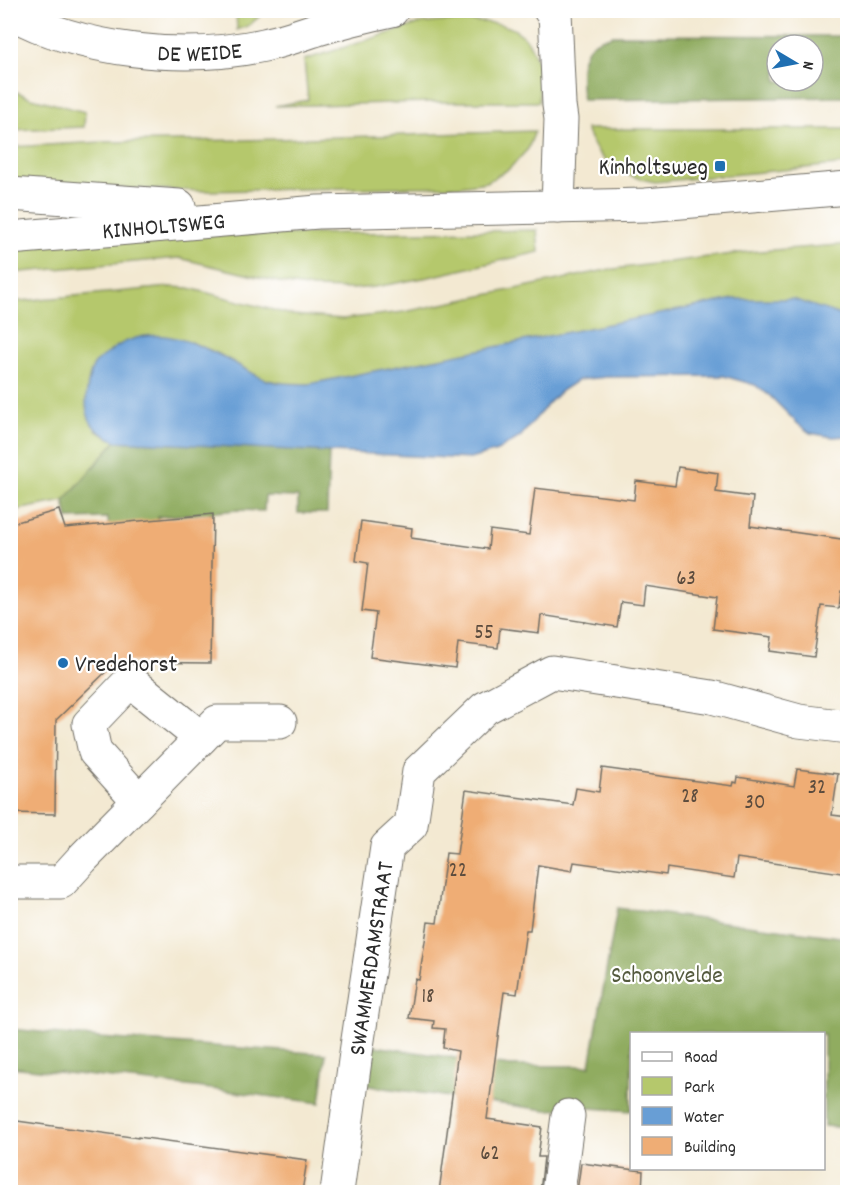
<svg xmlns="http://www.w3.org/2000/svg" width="858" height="1203" viewBox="0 0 858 1203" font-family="Dekko,sans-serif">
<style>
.green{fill:#b5c86c;stroke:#707a4c;stroke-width:1.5}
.forest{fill:#90ac60;stroke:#5e6c46;stroke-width:1.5;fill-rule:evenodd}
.water{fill:#689ed5;stroke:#4a6480;stroke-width:1.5}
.building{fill:#efad75}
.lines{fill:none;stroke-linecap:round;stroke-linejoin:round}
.minor-casing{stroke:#716e65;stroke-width:35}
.minor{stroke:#fff;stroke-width:33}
.poi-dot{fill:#1f6fb2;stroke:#fff;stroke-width:2}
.labels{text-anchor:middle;stroke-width:4.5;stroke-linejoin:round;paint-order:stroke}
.number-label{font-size:21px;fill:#5c4c3e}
.street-label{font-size:24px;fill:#2b2b2b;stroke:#fff}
.poi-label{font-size:24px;fill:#2b2b2b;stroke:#fff;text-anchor:end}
.park-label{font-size:24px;fill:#545a3e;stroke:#fff}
</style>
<rect width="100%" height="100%" fill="#fff"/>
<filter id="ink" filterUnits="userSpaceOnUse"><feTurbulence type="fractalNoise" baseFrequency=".0167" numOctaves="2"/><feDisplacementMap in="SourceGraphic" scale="12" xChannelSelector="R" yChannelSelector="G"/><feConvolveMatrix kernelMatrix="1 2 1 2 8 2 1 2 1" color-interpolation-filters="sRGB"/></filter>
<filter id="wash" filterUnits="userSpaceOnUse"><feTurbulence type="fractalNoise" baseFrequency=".008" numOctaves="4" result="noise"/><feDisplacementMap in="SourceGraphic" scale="24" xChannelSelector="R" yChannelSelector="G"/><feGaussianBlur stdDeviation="1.35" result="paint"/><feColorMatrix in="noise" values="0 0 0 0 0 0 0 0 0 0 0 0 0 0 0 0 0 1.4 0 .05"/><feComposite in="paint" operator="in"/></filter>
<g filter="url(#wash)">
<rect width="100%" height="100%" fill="#f3e9d2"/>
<g class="green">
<path d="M 236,11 L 236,10 L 266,11 L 248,26 L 237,30 Z"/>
<path d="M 448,21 C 478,22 520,17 533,51 C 535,57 539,63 539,69 C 540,80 539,91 539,102 L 431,102 L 275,106 L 308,100 L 304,60 L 418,24 Z"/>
<path d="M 11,90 L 32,98 L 85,112 L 84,127 L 11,130 Z"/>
<path d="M 586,129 L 847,129 L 847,164 L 655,182 C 619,175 600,165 586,129 Z"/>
<path d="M 535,131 L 528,149 L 509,169 L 487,182 L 460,186 L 205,191 L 11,184 L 10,147 L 103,142 L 244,140 Z"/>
<path d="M 537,230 L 539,252 L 429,277 L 375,287 L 352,289 L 313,288 L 287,284 L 179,258 L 11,273 L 11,247 L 171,236 Z"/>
<path d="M 838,245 L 847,245 L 847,317 L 734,299 L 309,384 L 284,383 L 263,379 L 219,354 L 191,342 L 96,431 L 116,441 L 64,501 L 11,511 L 11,302 L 169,287 L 189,288 L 292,315 L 343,319 L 404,312 L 606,270 L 748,252 Z"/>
</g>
<g class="forest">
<path d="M 613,35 L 847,36 L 847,97 L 582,100 C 581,81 576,55 595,42 C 600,39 607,37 613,35 ZM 777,45 L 813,45 L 813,81 L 777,81 Z"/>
<path d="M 116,441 L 329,451 L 327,513 L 298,513 L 298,497 L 265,496 L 264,511 L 238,510 L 158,517 L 157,545 L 109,544 L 108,518 L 68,519 L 64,501 Z"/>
<path d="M 617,908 L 847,938 L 847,1128 L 824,1126 L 824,1034 L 632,1034 L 631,1111 L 590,1108 L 546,1110 L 363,1085 L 368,1045 L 510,1066 L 590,1066 Z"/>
<path d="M 11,1029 L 100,1038 L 326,1054 L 320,1103 L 196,1087 L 11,1067 Z"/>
</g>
<path class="water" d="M 734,299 L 793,299 L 847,317 L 847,436 L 833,437 L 810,433 L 798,424 L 770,396 L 755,385 L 724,376 L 607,377 L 578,380 L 561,391 L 548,404 L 520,437 L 497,451 L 470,459 L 116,441 C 98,432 88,427 86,405 C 86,394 88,375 94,365 C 97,360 104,356 108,353 C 147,320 192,340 231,361 C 242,367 253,375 264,379 C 278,384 294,384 309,384 Z"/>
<g id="blocks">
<g class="building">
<path d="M 678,467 L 718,473 L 716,492 L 753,497 L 750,526 L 848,540 L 848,592 L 841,591 L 839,608 L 821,606 L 814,657 L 770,651 L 772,637 L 713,629 L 717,597 L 645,586 L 643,605 L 621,602 L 617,627 L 541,615 L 539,633 L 500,628 L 498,648 L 458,643 L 455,668 L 370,657 L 376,613 L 362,611 L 368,563 L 356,561 L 361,521 L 412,528 L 411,538 L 488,549 L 490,530 L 529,535 L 535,488 L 634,500 L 636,481 L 675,486 Z"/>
<path d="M 59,510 L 65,528 L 213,514 L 210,663 L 116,662 L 56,720 L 55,814 L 10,813 L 10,524 Z"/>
<path d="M 602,768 L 733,786 L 734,782 L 737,783 L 738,777 L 794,786 L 797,769 L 838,774 L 832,815 L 848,817 L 848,874 L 737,858 L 734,878 L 667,868 L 666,875 L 574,862 L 572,871 L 538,865 L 530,930 L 526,930 L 517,994 L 504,992 L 487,1119 L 542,1127 L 538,1157 L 544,1157 L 540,1192 L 439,1192 L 458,1051 L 443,1048 L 445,1029 L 433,1028 L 434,1021 L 409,1018 L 415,979 L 419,980 L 428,922 L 437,923 L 446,853 L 457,854 L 466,790 L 573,805 L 576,788 L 599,792 Z"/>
<path d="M 10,1120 L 138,1138 L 138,1137 L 307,1160 L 302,1192 L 10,1192 Z"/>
<path d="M 581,1163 L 643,1171 L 642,1192 L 577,1192 Z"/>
</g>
</g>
</g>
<g filter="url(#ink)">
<use href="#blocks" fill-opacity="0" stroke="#716e65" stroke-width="1.5"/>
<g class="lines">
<defs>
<g id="minor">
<path d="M 550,10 L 555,11 L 559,105 L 561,119 L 558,207"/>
<path id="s1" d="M 10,12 C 82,52 185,62 264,45 C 283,41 302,34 321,28 C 344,21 369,15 392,10"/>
<path d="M 10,194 L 179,206"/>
<path id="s2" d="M 10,238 L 318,212 L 646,205 L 848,188"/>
<path d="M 139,801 L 95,752 L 89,724 L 130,681 L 201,738"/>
<path d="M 10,882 L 61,882 L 82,859 L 217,722 L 280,722"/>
<path id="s3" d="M 337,1192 L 356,1053 L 387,847 L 411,825 L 419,771 L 485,708 L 552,672 L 712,697 L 799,721 L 848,727"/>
<path d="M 558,1192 L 568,1116"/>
</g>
</defs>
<use href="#minor" class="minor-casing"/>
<use href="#minor" class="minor"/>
</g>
</g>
<g class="poi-dot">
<rect x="714" y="160" width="12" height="12" rx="3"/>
<circle cx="63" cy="663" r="6"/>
</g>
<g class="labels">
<g class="number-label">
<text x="686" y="584">63</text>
<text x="484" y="638">55</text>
<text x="817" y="793">32</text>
<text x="690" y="802">28</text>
<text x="755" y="808">30</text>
<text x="458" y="876">22</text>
<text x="428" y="1002">18</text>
<text x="490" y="1159">62</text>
</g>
<g class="street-label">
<text dy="8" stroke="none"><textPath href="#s1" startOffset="196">DE WEIDE</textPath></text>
<text dy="8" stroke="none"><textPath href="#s2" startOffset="154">KINHOLTSWEG</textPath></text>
<text dy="8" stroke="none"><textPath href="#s3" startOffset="236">SWAMMERDAMSTRAAT</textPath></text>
</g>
<g class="poi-label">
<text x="708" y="174">Kinholtsweg</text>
<text x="75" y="671" text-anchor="start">Vredehorst</text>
</g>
<g class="park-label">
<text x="667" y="982">Schoonvelde</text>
</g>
</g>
<rect width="858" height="1203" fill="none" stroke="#fff" stroke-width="36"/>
<rect x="630" y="1032" width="195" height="138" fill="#ffffff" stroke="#aaaaaa" stroke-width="1.5"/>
<rect x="642" y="1052" width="30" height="9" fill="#ffffff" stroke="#aaaaaa" stroke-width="1.5"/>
<text x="684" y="1062" font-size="18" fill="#2b2b2b">Road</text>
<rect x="642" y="1077" width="30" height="18" fill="#b5c86c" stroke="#aaaaaa" stroke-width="1.5"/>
<text x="684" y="1092" font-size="18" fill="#2b2b2b">Park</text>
<rect x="642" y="1107" width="30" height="18" fill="#689ed5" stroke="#aaaaaa" stroke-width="1.5"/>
<text x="684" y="1122" font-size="18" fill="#2b2b2b">Water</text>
<rect x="642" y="1137" width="30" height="18" fill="#efad75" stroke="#aaaaaa" stroke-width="1.5"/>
<text x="684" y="1152" font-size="18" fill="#2b2b2b">Building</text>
<g transform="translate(795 63) rotate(100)"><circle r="28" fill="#ffffff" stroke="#aaaaaa" stroke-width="1.5"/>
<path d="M0-4.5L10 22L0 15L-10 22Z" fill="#1f6fb2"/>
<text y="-9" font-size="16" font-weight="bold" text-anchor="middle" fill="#2b2b2b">N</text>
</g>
</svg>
